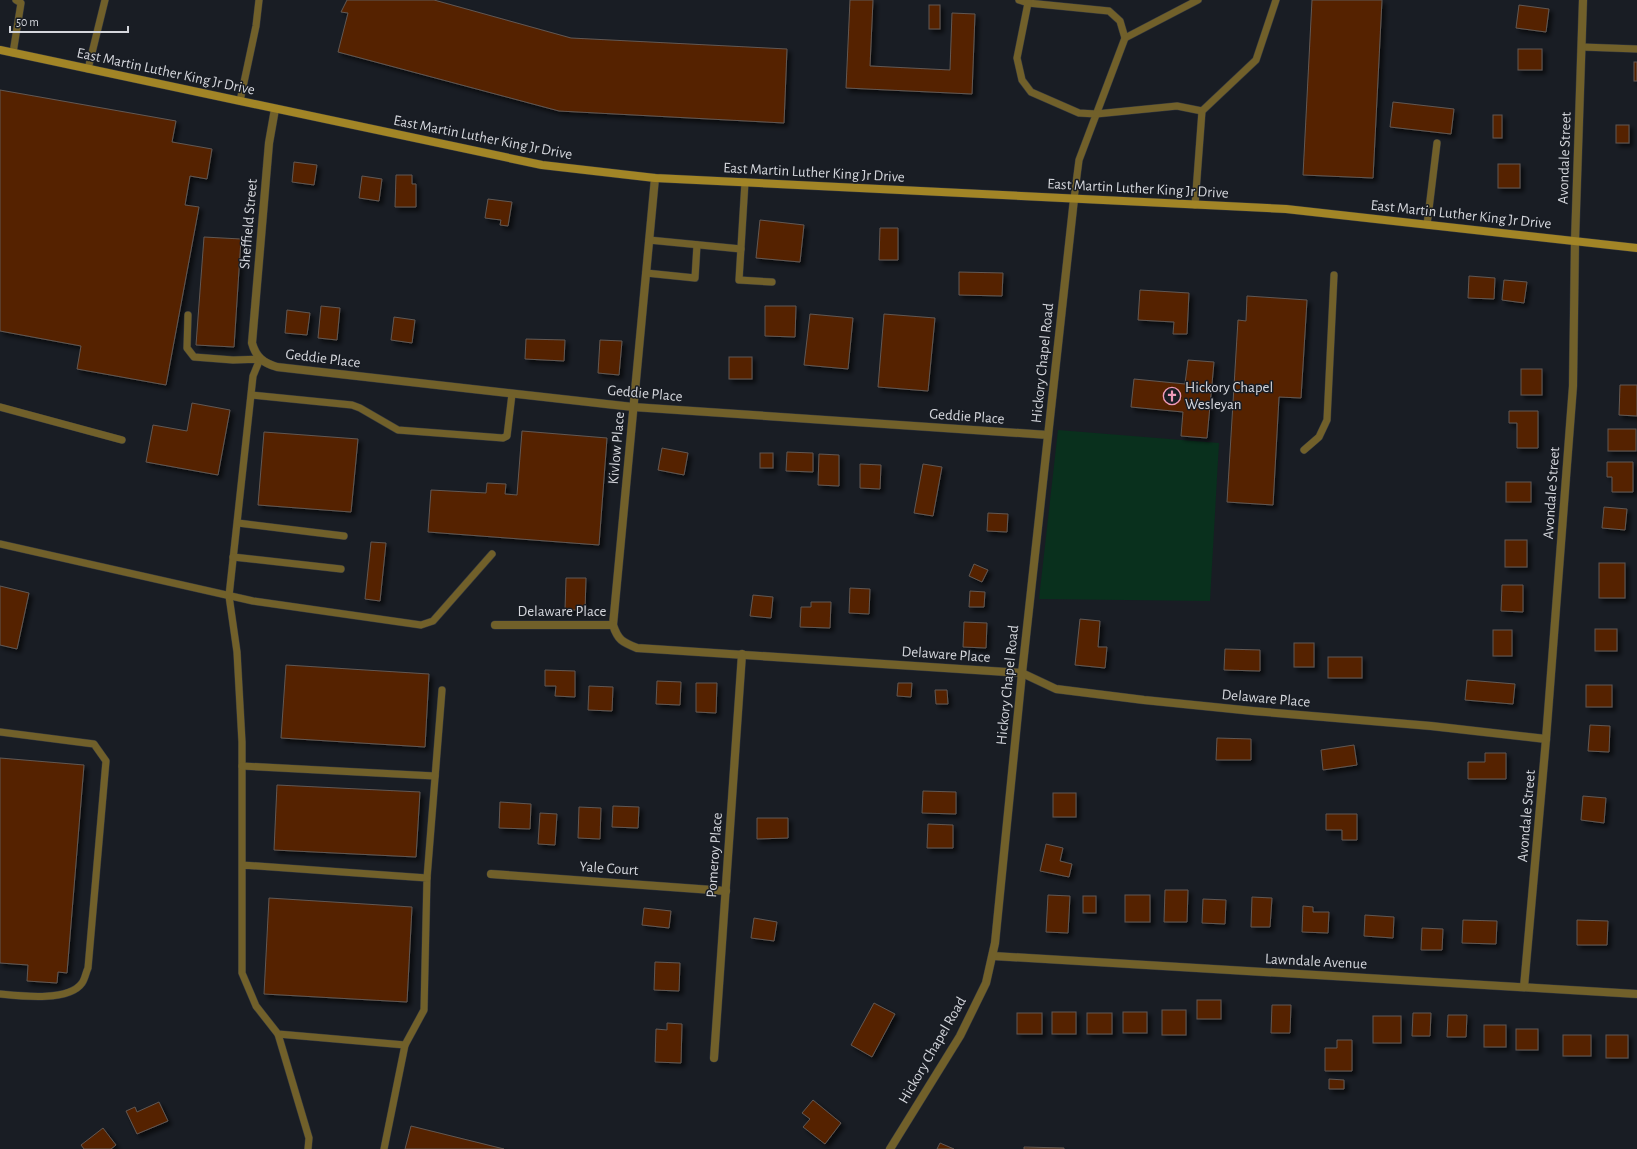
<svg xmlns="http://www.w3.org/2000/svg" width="1637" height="1149" viewBox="0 0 1637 1149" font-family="'Alegreya Sans',sans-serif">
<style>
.green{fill:#09301d}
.building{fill:#552101;stroke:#615853;filter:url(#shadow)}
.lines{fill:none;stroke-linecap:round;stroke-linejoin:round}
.service-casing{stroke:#33373e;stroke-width:8}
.minor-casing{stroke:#33373e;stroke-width:9}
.tertiary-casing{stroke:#33373e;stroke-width:9}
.secondary-casing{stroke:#33373e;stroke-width:9}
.service{stroke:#71602a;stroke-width:7}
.minor{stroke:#71602a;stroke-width:8}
.tertiary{stroke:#71602a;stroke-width:8}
.secondary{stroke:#a28526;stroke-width:8}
.labels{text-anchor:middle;stroke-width:3;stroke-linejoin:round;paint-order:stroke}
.street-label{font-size:15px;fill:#d4d6dc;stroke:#191d24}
.poi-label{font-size:15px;fill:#d4d6dc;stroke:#191d24;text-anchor:start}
</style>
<defs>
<filter id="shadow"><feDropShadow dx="3.5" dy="3.5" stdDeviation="2" flood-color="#0009"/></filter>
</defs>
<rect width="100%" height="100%" fill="#191d24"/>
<path class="green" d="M 1058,430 L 1219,443 L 1210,601 L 1039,599 Z"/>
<g class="building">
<path d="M 347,0 L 434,0 L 571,38 L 787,49 L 784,123 L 559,111 L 338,52 L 348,13 L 341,12 Z"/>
<path d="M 850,0 L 873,0 L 870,66 L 950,70 L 952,13 L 975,14 L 972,94 L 846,88 Z"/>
<path d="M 1312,0 L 1382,0 L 1373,178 L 1303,175 Z"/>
<rect x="929" y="5" width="11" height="24"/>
<path d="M 1519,5 L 1549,9 L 1546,32 L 1516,28 Z"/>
<rect x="1518" y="49" width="24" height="21"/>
<rect x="1634" y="62" width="3" height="19"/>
<path d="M 0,90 L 176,121 L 172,142 L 212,149 L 207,179 L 190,176 L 185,205 L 199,207 L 166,385 L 77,369 L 81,346 L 0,331 Z"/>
<path d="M 1393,102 L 1454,109 L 1451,134 L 1390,127 Z"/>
<rect x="1493" y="115" width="9" height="23"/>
<rect x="1616" y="125" width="13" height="18"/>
<path d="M 294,162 L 317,165 L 314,185 L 292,182 Z"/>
<rect x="1498" y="164" width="22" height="24"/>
<path d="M 396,175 L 412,175 L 412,184 L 416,184 L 416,207 L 395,207 Z"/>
<path d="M 362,176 L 382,179 L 379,201 L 359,198 Z"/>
<path d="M 488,199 L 512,202 L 508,226 L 500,225 L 501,220 L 485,218 Z"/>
<path d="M 760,220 L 804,225 L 800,262 L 756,258 Z"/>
<path d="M 880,228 L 898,228 L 898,260 L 879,260 Z"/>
<path d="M 204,237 L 241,239 L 234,347 L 196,345 Z"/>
<path d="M 959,272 L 1003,273 L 1002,296 L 959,295 Z"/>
<path d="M 1469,276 L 1495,278 L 1494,299 L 1468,298 Z"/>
<path d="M 1504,280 L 1527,282 L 1524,303 L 1502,300 Z"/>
<path d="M 1140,290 L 1189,293 L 1187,334 L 1173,334 L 1174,322 L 1138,320 Z"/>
<path d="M 1247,296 L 1307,300 L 1301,398 L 1279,397 L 1273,505 L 1227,502 L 1238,320 L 1246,321 Z"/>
<path d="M 321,306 L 340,308 L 337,340 L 318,338 Z"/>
<path d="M 765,306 L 796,306 L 795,337 L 765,336 Z"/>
<path d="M 287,310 L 310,313 L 307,335 L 285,333 Z"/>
<path d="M 810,314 L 853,318 L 848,369 L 804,365 Z"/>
<path d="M 884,314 L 935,318 L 928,391 L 878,387 Z"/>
<path d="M 394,317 L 415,320 L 412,343 L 391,340 Z"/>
<path d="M 526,339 L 565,340 L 564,361 L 525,359 Z"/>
<path d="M 600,340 L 622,341 L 619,375 L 598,373 Z"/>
<rect x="729" y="357" width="23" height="22"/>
<path d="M 1188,360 L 1214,362 L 1207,438 L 1181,436 L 1183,412 L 1131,407 L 1134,379 L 1185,384 Z"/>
<rect x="1521" y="369" width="21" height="26"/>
<path d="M 1620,385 L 1637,385 L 1637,416 L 1619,415 Z"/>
<path d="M 192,403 L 230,410 L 218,475 L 146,462 L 153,425 L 187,431 Z"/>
<path d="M 1509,411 L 1538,411 L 1538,448 L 1517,448 L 1517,423 L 1509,423 Z"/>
<rect x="1608" y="429" width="28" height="22"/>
<path d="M 522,431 L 607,438 L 599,545 L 428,532 L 431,490 L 486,493 L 487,483 L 506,484 L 505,494 L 517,495 Z"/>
<path d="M 264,432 L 358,439 L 351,512 L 258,505 Z"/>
<path d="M 662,448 L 688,453 L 684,475 L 658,470 Z"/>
<path d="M 787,452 L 813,453 L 813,472 L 786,471 Z"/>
<rect x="760" y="453" width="13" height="15"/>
<path d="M 819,454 L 839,455 L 839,486 L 818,485 Z"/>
<path d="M 1607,462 L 1633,462 L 1633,492 L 1612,492 L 1612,477 L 1607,477 Z"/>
<path d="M 860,464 L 881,465 L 880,489 L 860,488 Z"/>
<path d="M 923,464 L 942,467 L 933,516 L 914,513 Z"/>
<rect x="1506" y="482" width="25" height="20"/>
<path d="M 1604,507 L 1627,509 L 1625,530 L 1602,528 Z"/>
<path d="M 988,513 L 1008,514 L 1007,532 L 987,531 Z"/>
<rect x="1505" y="540" width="22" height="27"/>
<path d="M 371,542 L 386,543 L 380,601 L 365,599 Z"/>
<rect x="1599" y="563" width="26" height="35"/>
<path d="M 974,564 L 988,570 L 982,582 L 969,576 Z"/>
<path d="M 566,578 L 586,578 L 585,610 L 565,610 Z"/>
<path d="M 1502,585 L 1523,585 L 1523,612 L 1501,611 Z"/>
<path d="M 0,586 L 29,593 L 17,649 L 0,645 Z"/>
<path d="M 850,588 L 870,589 L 869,614 L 849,613 Z"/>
<path d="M 970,591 L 985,592 L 984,607 L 969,607 Z"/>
<path d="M 753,595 L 773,597 L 771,618 L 750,616 Z"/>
<path d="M 811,602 L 831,602 L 830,628 L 800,627 L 801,607 L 811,607 Z"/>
<path d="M 1080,619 L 1100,621 L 1098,647 L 1107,647 L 1105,668 L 1075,665 Z"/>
<path d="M 964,622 L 987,623 L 986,648 L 963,647 Z"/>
<rect x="1595" y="629" width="22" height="22"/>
<rect x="1493" y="630" width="19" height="26"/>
<rect x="1294" y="643" width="20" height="24"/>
<path d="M 1225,649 L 1260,650 L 1260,671 L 1224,670 Z"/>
<rect x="1328" y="657" width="34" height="21"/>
<path d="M 286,665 L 429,674 L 425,747 L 281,738 Z"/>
<path d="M 545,670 L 575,671 L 575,697 L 555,696 L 556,686 L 545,686 Z"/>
<path d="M 1467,680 L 1515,684 L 1513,704 L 1465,700 Z"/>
<path d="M 657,681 L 681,682 L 680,705 L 656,704 Z"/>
<path d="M 696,683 L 717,683 L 716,713 L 696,712 Z"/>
<path d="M 898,683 L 912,683 L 911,697 L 897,696 Z"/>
<rect x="1586" y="685" width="26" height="22"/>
<path d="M 589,686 L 613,687 L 612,711 L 588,710 Z"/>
<path d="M 935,690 L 947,690 L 948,704 L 936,704 Z"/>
<path d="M 1590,725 L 1610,726 L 1609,752 L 1588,751 Z"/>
<path d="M 1217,738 L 1251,739 L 1251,760 L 1216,760 Z"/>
<path d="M 1354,745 L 1357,765 L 1323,770 L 1321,750 Z"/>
<path d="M 1485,753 L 1506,753 L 1506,779 L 1468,779 L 1468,762 L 1485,762 Z"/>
<path d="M 0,758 L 84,765 L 67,973 L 58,972 L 57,983 L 27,981 L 28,965 L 0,963 Z"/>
<path d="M 277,785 L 420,792 L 416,857 L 274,850 Z"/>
<path d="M 923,791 L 956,792 L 956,814 L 922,813 Z"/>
<rect x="1053" y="793" width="23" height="24"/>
<path d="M 1583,796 L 1606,798 L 1604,823 L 1581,820 Z"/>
<path d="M 500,802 L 531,804 L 530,829 L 499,828 Z"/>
<path d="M 613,806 L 639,807 L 638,828 L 612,827 Z"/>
<path d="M 579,807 L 601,808 L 600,839 L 578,838 Z"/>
<path d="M 540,813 L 557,814 L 555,845 L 538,844 Z"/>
<path d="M 1326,814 L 1357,814 L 1357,840 L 1342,840 L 1342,830 L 1326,830 Z"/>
<path d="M 757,818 L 788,818 L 788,838 L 757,839 Z"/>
<path d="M 928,824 L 953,825 L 953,848 L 927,848 Z"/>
<path d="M 1046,844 L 1063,848 L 1060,861 L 1072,864 L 1069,877 L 1040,871 Z"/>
<path d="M 1165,890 L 1188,890 L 1187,922 L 1164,922 Z"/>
<path d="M 1048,895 L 1070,896 L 1068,933 L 1046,932 Z"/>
<rect x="1125" y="895" width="25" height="27"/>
<rect x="1083" y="896" width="13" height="17"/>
<path d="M 1252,897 L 1272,898 L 1270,927 L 1251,927 Z"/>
<path d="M 269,898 L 412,907 L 407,1002 L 264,994 Z"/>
<path d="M 1203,899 L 1226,900 L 1225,924 L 1202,923 Z"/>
<path d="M 1303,906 L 1313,907 L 1313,912 L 1329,912 L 1328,933 L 1302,932 Z"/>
<path d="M 644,908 L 671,911 L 669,928 L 642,925 Z"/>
<path d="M 1365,915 L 1394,917 L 1393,938 L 1364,936 Z"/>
<path d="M 754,918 L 777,922 L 774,941 L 751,938 Z"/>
<path d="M 1463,920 L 1497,921 L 1496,944 L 1462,943 Z"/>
<path d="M 1577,920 L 1608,921 L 1607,945 L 1577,945 Z"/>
<path d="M 1422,928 L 1443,929 L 1442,950 L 1421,950 Z"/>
<path d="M 655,962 L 680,963 L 679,991 L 654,990 Z"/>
<rect x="1197" y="1000" width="24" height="19"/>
<path d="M 874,1003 L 895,1014 L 872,1057 L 851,1045 Z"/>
<path d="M 1272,1005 L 1291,1005 L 1290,1033 L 1271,1033 Z"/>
<rect x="1162" y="1010" width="24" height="25"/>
<rect x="1052" y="1012" width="24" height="22"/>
<rect x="1123" y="1012" width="24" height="21"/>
<rect x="1017" y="1013" width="25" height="21"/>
<rect x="1087" y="1013" width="25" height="21"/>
<path d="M 1413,1013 L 1431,1013 L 1430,1036 L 1412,1036 Z"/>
<path d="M 1448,1015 L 1467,1015 L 1466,1037 L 1447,1037 Z"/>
<rect x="1373" y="1016" width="28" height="27"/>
<path d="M 667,1023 L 682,1024 L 681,1063 L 655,1062 L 656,1029 L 667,1030 Z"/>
<rect x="1484" y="1025" width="22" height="22"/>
<rect x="1516" y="1029" width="22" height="21"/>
<rect x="1563" y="1035" width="28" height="21"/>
<rect x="1606" y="1035" width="22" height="23"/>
<path d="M 1337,1040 L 1352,1040 L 1352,1071 L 1325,1071 L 1325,1048 L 1337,1048 Z"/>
<path d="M 1329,1079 L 1344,1080 L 1344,1089 L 1329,1089 Z"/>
<path d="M 813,1100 L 841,1123 L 825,1144 L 803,1127 L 810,1119 L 802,1113 Z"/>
<path d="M 159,1102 L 168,1121 L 137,1134 L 126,1111 L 135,1107 L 137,1112 Z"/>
<path d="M 411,1126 L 504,1149 L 405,1149 Z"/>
<path d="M 103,1128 L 116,1145 L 111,1149 L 84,1149 L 81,1145 Z"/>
<path d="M 940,1143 L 954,1149 L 937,1149 Z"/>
<path d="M 1024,1147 L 1064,1148 L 1064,1149 L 1024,1149 Z"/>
</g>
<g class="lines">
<defs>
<g id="service">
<path d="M 1019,0 L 1028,3 L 1109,11 L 1120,21 L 1125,38 L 1079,160 L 1074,199"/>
<path d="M 1028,3 L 1017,58 L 1022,80 L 1031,92 L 1079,113 L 1096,114 L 1177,106 L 1202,111"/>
<path d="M 1125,38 L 1198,0"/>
<path d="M 1582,47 L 1637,49"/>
<path d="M 13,53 L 21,3 L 16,0"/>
<path d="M 88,69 L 105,0"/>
<path d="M 240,101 L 256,26 L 259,0"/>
<path d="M 745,182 L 739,280 L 772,282"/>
<path d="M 1195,205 L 1202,111 L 1256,60 L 1276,0"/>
<path d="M 1427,225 L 1437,143"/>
<path d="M 649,240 L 741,249"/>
<path d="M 646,273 L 695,278 L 697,245"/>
<path d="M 188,315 L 187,348 L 194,357 L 233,360 L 260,359 L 253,376 L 229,596 L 237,652 L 242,742 L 242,973 L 256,1006 L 278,1034 L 405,1045 L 424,1010 L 427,878 L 242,865"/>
<path d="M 252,395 L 352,405 L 360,408 L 398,430 L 503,438 L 507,436 L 512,394"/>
<path d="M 0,407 L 122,440"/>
<path d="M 1304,450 L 1319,437 L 1327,420 L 1334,275"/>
<path d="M 238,523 L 344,536"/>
<path d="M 0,544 L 253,601 L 421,625 L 433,621 L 492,554"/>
<path d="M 233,557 L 341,569"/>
<path d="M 0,732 L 94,744 L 106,761 L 88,968 C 86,972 85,979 82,983 C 69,1002 20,996 0,994"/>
<path d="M 242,766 L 435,776"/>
<path d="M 427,878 L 442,690"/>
<path d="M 278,1034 L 309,1138 L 308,1149"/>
<path d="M 384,1149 L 405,1045"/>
</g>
<g id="minor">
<path d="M 275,109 L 269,143 L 252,343 C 256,357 263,363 277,367 L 633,407 L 1048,435"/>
<path d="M 655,178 L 613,625 C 618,640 622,642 637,648 L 1022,673 L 1056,689 L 1144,700 L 1253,711 L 1431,726 L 1546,739"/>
<path d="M 495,625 L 613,625"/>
<path d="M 491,874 L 726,891"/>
<path d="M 993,956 L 1637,994"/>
<path d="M 1524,987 L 1546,739 L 1573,386 L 1575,241 L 1583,0"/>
<path d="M 714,1058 L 742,654"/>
</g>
<path id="tertiary" d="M 890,1149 L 960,1036 L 986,983 L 995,943 L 1022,673 L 1074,199"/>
<path id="secondary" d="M 0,50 L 542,165 L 655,178 L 1286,209 L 1637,248"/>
</defs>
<use href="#service" class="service-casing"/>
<use href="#minor" class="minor-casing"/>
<use href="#tertiary" class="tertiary-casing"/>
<use href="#secondary" class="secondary-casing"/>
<use href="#service" class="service"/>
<use href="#minor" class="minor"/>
<use href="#tertiary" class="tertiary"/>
<use href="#secondary" class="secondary"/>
</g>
<defs>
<symbol id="church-ring" viewBox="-11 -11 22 22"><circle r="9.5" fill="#191d24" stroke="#ef9ab8" stroke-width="1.5"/><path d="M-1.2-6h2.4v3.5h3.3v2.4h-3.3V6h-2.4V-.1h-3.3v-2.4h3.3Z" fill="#ef9ab8"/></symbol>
</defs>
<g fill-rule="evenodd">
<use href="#church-ring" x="1162" y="386" width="20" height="20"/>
</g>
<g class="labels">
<g class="street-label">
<text transform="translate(166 71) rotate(12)" y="5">East Martin Luther King Jr Drive</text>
<text transform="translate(483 137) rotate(11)" y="5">East Martin Luther King Jr Drive</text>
<text transform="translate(1564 158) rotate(-88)" y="5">Avondale Street</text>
<text transform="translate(814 172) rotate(3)" y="5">East Martin Luther King Jr Drive</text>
<text transform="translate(1138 188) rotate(3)" y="5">East Martin Luther King Jr Drive</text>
<text transform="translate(1461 214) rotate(6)" y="5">East Martin Luther King Jr Drive</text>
<text transform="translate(248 224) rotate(-85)" y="5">Sheffield Street</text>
<text transform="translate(323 358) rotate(7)" y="5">Geddie Place</text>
<text transform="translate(1042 363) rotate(-84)" y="5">Hickory Chapel Road</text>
<text transform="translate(645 393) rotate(5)" y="5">Geddie Place</text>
<text transform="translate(967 416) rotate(4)" y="5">Geddie Place</text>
<text transform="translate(616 448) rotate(-85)" y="5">Kivlow Place</text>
<text transform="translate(1551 493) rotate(-86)" y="5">Avondale Street</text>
<text x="562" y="616">Delaware Place</text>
<text transform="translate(946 654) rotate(4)" y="5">Delaware Place</text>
<text transform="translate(1007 685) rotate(-84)" y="5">Hickory Chapel Road</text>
<text transform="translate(1266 698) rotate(5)" y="5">Delaware Place</text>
<text transform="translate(1526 816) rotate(-85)" y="5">Avondale Street</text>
<text transform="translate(714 855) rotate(-86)" y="5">Pomeroy Place</text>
<text transform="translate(609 868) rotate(4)" y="5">Yale Court</text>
<text transform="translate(1316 961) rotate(3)" y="5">Lawndale Avenue</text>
<text transform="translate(932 1050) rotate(-60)" y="5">Hickory Chapel Road</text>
</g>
<g class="poi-label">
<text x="1185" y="392">Hickory Chapel<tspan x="1185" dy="17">Wesleyan</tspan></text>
</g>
</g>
<path d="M10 26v6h118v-6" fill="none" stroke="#d4d6dc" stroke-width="2"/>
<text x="16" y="26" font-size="12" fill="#d4d6dc" stroke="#191d24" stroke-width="3" paint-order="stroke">50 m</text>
</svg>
